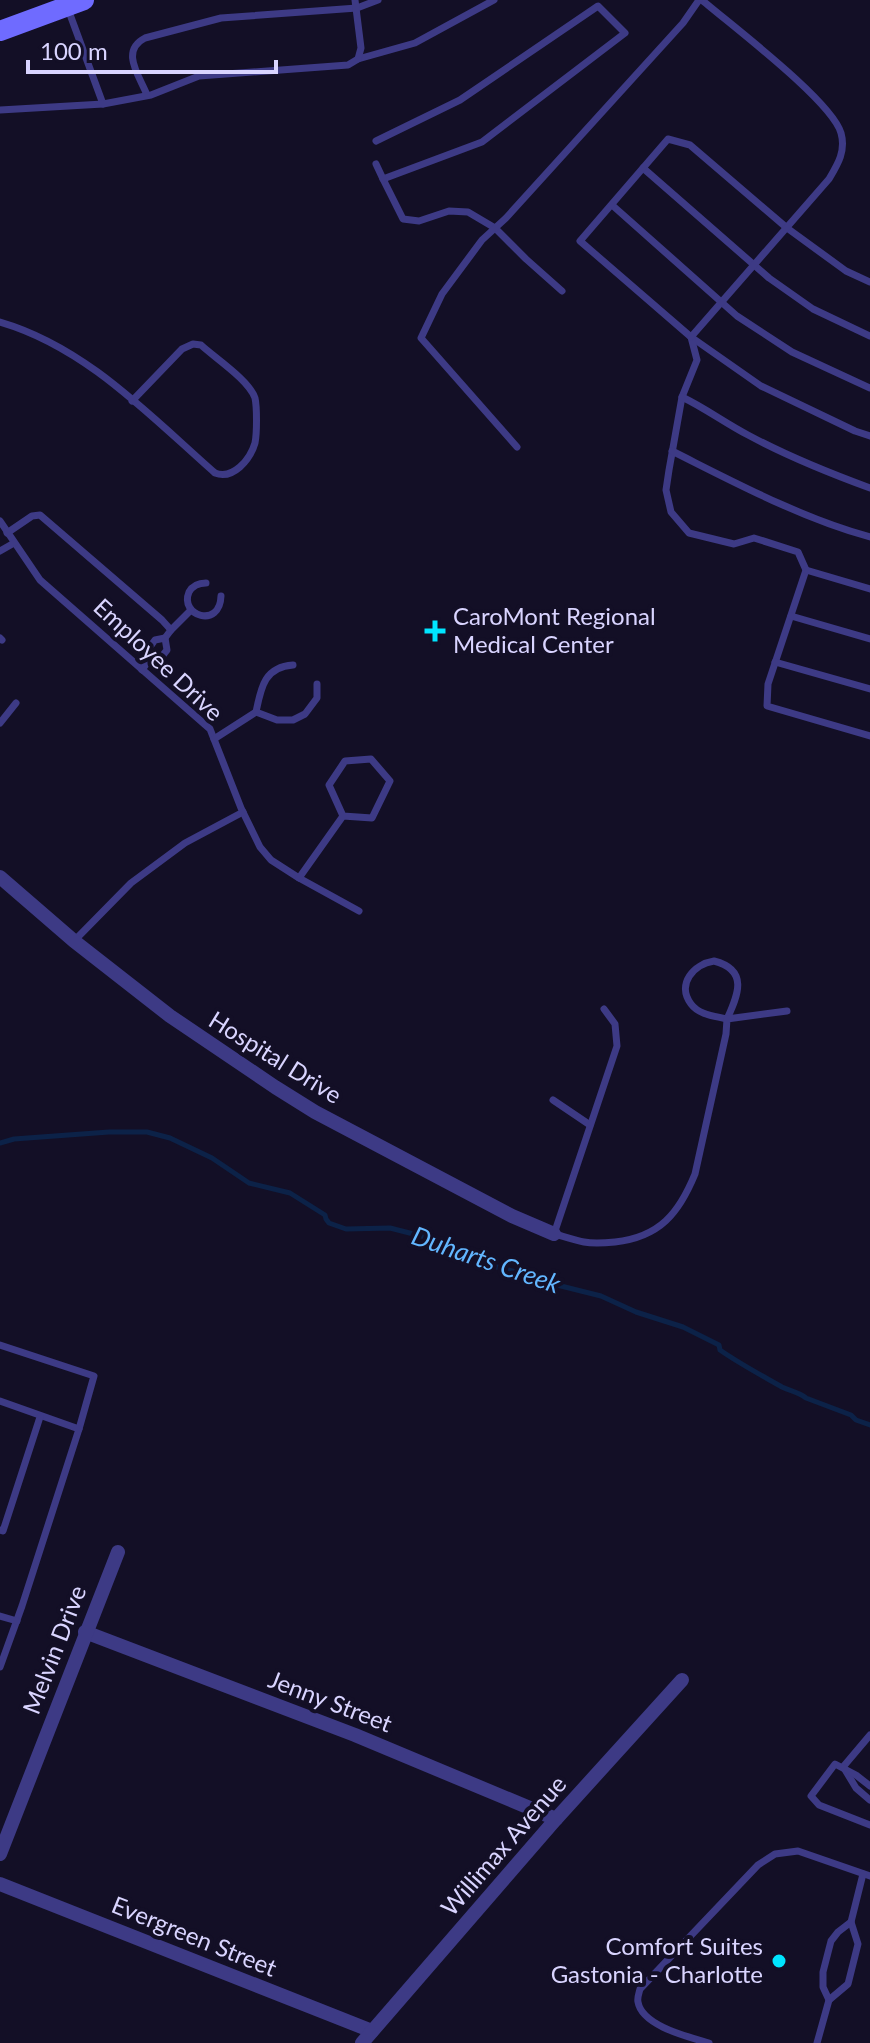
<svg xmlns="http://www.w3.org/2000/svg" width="870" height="2043" viewBox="0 0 870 2043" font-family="Lato,sans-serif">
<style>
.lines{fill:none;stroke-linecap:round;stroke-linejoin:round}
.stream{stroke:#0c2248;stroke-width:5}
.lane{stroke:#3d3a85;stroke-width:7}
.street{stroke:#3d3a85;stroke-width:14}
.secondary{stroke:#6f6bff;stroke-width:20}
.poi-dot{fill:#00e5ff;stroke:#130f26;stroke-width:3}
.labels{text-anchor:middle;stroke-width:8;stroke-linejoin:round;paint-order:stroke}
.poi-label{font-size:24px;fill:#d9d4ff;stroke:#130f26;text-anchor:start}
.street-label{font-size:24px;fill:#d9d4ff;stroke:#130f26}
.water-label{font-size:26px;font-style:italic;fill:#62b6ff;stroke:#130f26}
</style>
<rect width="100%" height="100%" fill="#130f26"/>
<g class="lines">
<path class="stream" d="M 0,1143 L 14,1139 L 109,1132 L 147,1132 L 170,1138 L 212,1158 L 249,1183 L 290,1193 L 325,1215 L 326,1219 L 329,1223 L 346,1229 L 390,1228 L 437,1240 L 459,1251 L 471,1254 L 493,1266 L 516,1272 L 521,1276 L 601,1296 L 636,1312 L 683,1327 L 719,1345 L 720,1350 C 740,1364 761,1375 782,1387 C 790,1391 799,1392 806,1398 L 851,1415 L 856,1420 L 870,1425"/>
<g class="lane">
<path d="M 68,9 L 103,104"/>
<path d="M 358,59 L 415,43 L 494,0"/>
<path d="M 147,95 C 139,75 120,51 145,38 L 221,18 L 357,8 L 378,0"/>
<path d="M 0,110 L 103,104 L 151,95 L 199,76 L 348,65 L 358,59 L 361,48 L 355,0"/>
<path d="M 376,141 L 460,100 L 598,6 L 625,33 L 482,142 L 383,179 L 403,219 L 419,221 L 449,211 L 468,212 L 495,228 L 526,259 L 562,291"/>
<path d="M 376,164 L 383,179"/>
<path d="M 643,168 L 769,278 L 813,309 L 870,336"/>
<path d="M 612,205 L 737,316 L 792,352 L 870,388"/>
<path d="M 870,282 L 846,271 L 787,228 L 690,145 L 668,139 L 580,241 L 691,337 L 761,386 L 855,431 L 870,436"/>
<path d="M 0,322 C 86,347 149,415 215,473 C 233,480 250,460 255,443 C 257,433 257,407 255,398 C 249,380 215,358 201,345 L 193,344 L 182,349 L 132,401"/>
<path d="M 691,337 L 697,360 L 682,397 L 669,470 L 666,490 L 671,512 L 689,533 L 734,544 L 754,538 L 798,552 L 806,570 L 768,684 L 767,706 L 870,736"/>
<path d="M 691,337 L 829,179 C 838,164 846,151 841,133 C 832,101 731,25 702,0"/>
<path d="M 682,397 C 705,408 725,423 748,435 C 787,456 829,473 870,488"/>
<path d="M 517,447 L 421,338 L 442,294 L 482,240 L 506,218 L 683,23 L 699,0"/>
<path d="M 672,451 C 736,483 801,518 870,537"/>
<path d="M 0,521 L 40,580 L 210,729 L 241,808 L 260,847 L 271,860 L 299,878 L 359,911"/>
<path d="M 7,533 L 32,516 L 40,515 L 162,620 L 171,630 L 165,638"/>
<path d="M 0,551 L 14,543"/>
<path d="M 806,570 L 870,589"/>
<path d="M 206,583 C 199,583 193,585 189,592 C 179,616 220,629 221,596"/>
<path d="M 791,616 L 870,639"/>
<path d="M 171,630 L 191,610"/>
<path d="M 0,638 L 2,640"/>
<path d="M 775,662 L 870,689"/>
<path d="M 293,665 C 264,667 261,688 256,712 L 277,720 L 293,720 L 305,714 L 317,698 L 317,684"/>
<path d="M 142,670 L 147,663 L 144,655 L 155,640 L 165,638 L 167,650 L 156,664 L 147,663"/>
<path d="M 0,723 L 16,703"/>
<path d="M 214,739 L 256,712"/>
<path d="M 299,878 L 343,816 L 329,785 L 345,761 L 371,759 L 390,781 L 372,818 L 343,816"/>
<path d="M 74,941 L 131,883 L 185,843 L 243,812"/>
<path d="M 714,961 C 749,970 738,995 727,1019 C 715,1016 699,1015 691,1004 C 676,984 694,964 714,961 Z"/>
<path d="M 604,1009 L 615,1024 L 617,1046 L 554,1234 C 563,1236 574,1240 584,1242 C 594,1244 605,1243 615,1242 C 660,1237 679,1213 695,1174 L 726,1034 L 727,1019 L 787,1011"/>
<path d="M 553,1100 L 590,1125"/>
<path d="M 0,1345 L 94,1376 L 79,1429"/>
<path d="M 0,1401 L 79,1429 L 22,1606 L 0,1667"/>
<path d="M 0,1530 L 3,1531 L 40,1417"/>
<path d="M 0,1616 L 17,1621"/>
<path d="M 843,1767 L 870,1735"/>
<path d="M 844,1768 L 856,1788 L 870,1800"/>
<path d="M 870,1786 L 856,1775 L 835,1764 L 811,1796 L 819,1805 L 870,1825"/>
<path d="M 829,2000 L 823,1987 L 823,1972 L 831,1941 L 838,1932 L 851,1922"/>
<path d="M 709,2043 C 689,2037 642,2026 638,2002 C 637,1998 639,1993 640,1989 L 758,1865 L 775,1854 L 798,1851 L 870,1876"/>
<path d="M 817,2043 L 829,2000 L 848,1984 L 858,1944 L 851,1922 L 863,1874"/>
</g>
<g class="street">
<path d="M 0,877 L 74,941 L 170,1016 L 275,1087 L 315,1112 L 512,1216 L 554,1234"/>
<path d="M 85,1632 L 355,1735 L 556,1819"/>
<path d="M 0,1854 L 118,1552"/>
<path d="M 0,1884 L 372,2031"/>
<path d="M 362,2043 L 556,1819 L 682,1680"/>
</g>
<path class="secondary" d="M 0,31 L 84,0"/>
</g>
<g class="poi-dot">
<path d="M431 619h8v8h8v8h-8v8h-8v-8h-8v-8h8z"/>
<circle cx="779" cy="1961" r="8"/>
</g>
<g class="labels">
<g class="poi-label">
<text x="453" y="625">CaroMont Regional<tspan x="453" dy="28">Medical Center</tspan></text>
<text x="763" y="1955" text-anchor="end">Comfort Suites<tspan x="763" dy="28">Gastonia - Charlotte</tspan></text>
</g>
<g class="street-label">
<text transform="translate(158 660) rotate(43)" y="8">Employee Drive</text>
<text transform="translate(275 1058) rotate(32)" y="8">Hospital Drive</text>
<text transform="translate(55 1650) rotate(-69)" y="8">Melvin Drive</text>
<text transform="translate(330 1702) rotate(21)" y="8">Jenny Street</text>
<text transform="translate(504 1846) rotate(-49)" y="8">Willimax Avenue</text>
<text transform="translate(194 1937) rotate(22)" y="8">Evergreen Street</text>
</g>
<g class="water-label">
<text transform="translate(486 1260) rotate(19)" y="9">Duharts Creek</text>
</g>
</g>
<path d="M28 60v12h248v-12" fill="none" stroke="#d9d4ff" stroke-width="4"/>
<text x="40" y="60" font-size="24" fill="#d9d4ff" stroke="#130f26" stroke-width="6" paint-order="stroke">100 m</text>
</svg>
